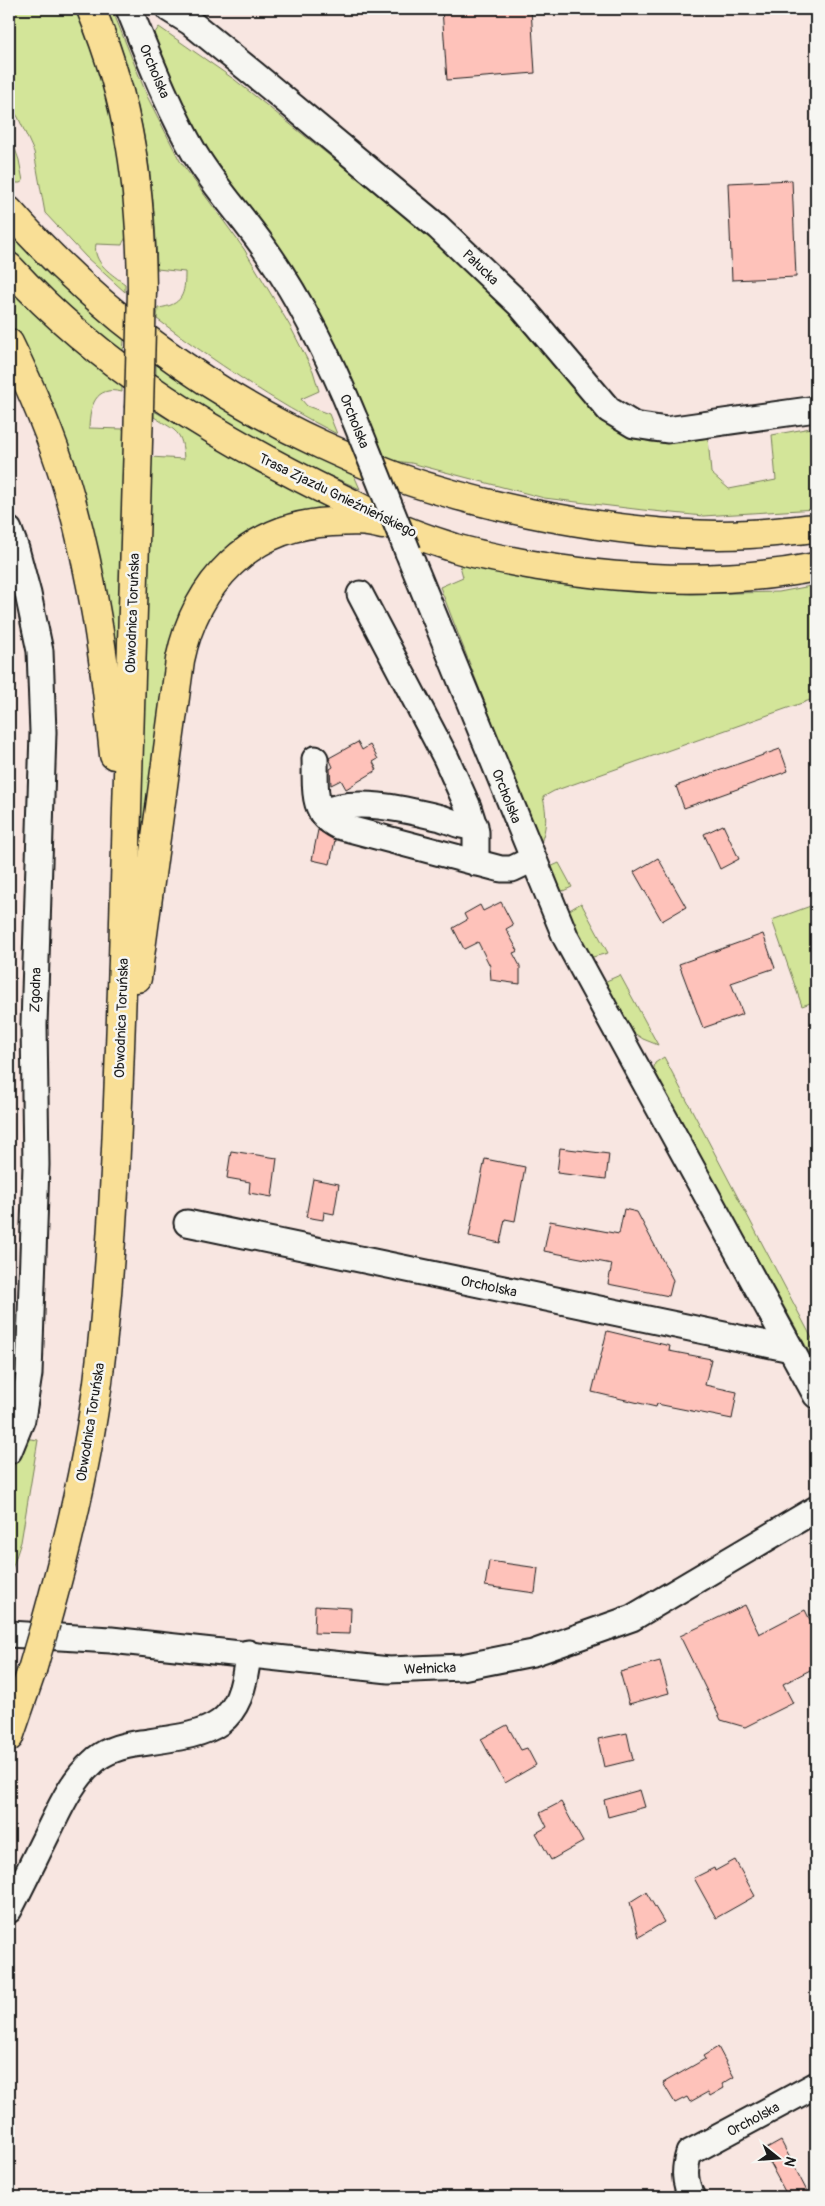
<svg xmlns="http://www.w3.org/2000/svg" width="825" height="2206" viewBox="0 0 825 2206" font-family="Pangolin,sans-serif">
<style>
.green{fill:#d3e599;stroke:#78805a}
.building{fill:#fec2ba;stroke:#1c1c1c}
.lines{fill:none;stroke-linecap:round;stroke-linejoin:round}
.minor-casing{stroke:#1c1c1c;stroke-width:29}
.major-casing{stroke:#1c1c1c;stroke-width:31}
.minor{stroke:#f6f6f2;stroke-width:25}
.major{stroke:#f9df96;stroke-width:28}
.minor-bridge-casing{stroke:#1c1c1c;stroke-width:29;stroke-linecap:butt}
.major-bridge-casing{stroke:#1c1c1c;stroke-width:31;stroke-linecap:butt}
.minor-bridge{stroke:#f6f6f2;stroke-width:25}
.major-bridge{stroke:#f9df96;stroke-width:28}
.labels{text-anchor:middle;stroke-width:5;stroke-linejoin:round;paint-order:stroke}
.street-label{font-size:14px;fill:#1c1c1c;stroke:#f6f6f2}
</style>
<rect width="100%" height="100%" fill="#f8e6e1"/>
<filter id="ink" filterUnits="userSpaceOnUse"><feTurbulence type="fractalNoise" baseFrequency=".02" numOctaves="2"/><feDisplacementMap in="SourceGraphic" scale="10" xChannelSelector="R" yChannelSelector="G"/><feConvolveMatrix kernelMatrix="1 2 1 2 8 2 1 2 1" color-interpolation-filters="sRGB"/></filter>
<g filter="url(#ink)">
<g class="green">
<path d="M 9,9 L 76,9 C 99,64 113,119 122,178 C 123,189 130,227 127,236 C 126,237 123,242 122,245 L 96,244 C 92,263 113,275 125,284 L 125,292 L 86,257 L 45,213 L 34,152 L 18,117 L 9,104 Z"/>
<path d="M 107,9 L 112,9 L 148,98 L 180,161 L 244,249 L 290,326 L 313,371 L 319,391 L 301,399 L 307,406 L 329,414 L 337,434 C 274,402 214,361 157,319 L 158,308 C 183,305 185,294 185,272 L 157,269 C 155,177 141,94 107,9 Z"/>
<path d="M 159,27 L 235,80 L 426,233 L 515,317 L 595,411 L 619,431 L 650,442 L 679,443 L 708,438 L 711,473 L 729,489 L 776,480 L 772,435 L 816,427 L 816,509 L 703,516 L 643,510 L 544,498 L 411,463 L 386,460 L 342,361 L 208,155 L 170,81 L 152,37 Z"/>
<path d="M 9,132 L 19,160 L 23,181 L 20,183 L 16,183 L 9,174 Z"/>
<path d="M 9,229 L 55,278 L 124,339 L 123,353 L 61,299 L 9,246 Z"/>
<path d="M 9,286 L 49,326 L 122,387 L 122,392 C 95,385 90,406 89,428 L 124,429 L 117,663 L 24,353 L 9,322 Z"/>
<path d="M 156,364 C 219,407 283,443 353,473 L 360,489 L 290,458 L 255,439 L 156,378 Z"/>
<path d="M 154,411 L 257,472 L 325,503 L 332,509 L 219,558 L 138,872 L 150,457 L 184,459 C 182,430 177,432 154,417 Z"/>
<path d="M 459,562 L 552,582 L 691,594 L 779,592 L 816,585 L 816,698 L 554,791 L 543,797 C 547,815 547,828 540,845 L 440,587 L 463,577 Z"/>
<path d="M 559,863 L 572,887 L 563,891 L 558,889 L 548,868 Z"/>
<path d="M 581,903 L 608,953 L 589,958 L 568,911 Z"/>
<path d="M 816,904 L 816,1001 L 802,1006 L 772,920 Z"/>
<path d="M 620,975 L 658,1045 L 643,1039 L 631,1031 L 604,982 Z"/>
<path d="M 664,1057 L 816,1346 L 816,1364 L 653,1072 L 655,1063 Z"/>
<path d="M 23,1438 L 38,1440 L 21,1542 L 9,1578 L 9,1466 Z"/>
</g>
<g class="building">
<path d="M 442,9 L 531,9 L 535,73 L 447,80 Z"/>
<path d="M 792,180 L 796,277 L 732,280 L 728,183 Z"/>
<path d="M 358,742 L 362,750 L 370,745 L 378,759 L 373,762 L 377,770 L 346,789 L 341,780 L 331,785 L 330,769 L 333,767 L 329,758 Z"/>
<path d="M 780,749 L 788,771 L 684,808 L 676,786 Z"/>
<path d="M 723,825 L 739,859 L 720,869 L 704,834 Z"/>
<path d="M 318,830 L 335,840 L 330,864 L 312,860 Z"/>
<path d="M 658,858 L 686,907 L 662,921 L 634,872 Z"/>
<path d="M 501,902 L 513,925 L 506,929 L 518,951 L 513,953 L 520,966 L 520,984 L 491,980 L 490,966 L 478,942 L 464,949 L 453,928 L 467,920 L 464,914 L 480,905 L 483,911 Z"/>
<path d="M 763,934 L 775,968 L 731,983 L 743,1014 L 703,1028 L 679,964 Z"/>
<path d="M 560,1148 L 609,1154 L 606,1179 L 557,1173 Z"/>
<path d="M 231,1151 L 277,1158 L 272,1197 L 249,1193 L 250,1182 L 227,1178 Z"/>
<path d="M 485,1159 L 525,1167 L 515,1221 L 505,1219 L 500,1243 L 469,1236 Z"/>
<path d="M 313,1179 L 339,1184 L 334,1214 L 324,1212 L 323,1220 L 306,1217 Z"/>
<path d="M 624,1209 L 637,1212 L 673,1280 L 669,1296 L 608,1284 L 612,1264 L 544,1251 L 550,1221 L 619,1234 Z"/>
<path d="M 607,1331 L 670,1346 L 669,1351 L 711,1359 L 705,1385 L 737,1392 L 732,1419 L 657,1404 L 656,1407 L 592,1392 Z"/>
<path d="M 489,1561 L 538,1568 L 535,1593 L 485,1586 Z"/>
<path d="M 745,1605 L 759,1634 L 805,1610 L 816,1632 L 816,1667 L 783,1684 L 793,1703 L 745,1727 L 721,1720 L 680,1636 Z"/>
<path d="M 315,1606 L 351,1608 L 350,1634 L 314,1633 Z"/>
<path d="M 660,1661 L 669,1693 L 629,1704 L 620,1672 Z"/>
<path d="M 507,1725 L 521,1750 L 527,1748 L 536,1765 L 505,1783 L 481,1739 Z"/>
<path d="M 627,1733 L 633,1760 L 604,1767 L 598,1739 Z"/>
<path d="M 640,1790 L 645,1807 L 608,1817 L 604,1800 Z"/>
<path d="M 561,1802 L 583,1842 L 551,1860 L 536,1833 L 547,1827 L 540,1813 Z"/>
<path d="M 735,1860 L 755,1896 L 716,1918 L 694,1878 L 714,1868 L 715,1871 Z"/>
<path d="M 646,1892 L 664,1922 L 639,1937 L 630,1902 Z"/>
<path d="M 718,2047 L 734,2077 L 722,2084 L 724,2088 L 710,2096 L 708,2092 L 690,2102 L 687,2097 L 675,2103 L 663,2083 L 705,2059 L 703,2056 Z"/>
<path d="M 781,2141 L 810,2197 L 788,2197 L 763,2151 Z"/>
</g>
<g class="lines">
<defs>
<g id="minor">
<path d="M 129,9 C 149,58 168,108 195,154 C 216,189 244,218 267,252 C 303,304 331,361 355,420"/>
<path d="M 169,9 L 190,22 L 254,74 L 438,227 L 520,305 L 609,410 L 634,425 L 667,430 L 816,409"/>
<path d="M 9,530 L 16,549 L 28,594 L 40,651 L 43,732 L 34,1025 L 36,1165 L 29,1374 L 22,1419 L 9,1451"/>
<path d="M 408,552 L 566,938 L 816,1395"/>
<path d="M 360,594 L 446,758 L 468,807 L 476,832 L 476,863"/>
<path d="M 315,759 C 316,786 310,812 338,826 L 501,869 L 512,869 L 533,859"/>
<path d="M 322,813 C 353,796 408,810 441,818 C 451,821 463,828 475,826"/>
<path d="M 187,1223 L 791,1349"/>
<path d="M 9,1634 L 111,1640 L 389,1670 L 462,1667 L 533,1653 L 632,1618 L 816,1509"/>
<path d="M 9,1910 C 22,1885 35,1858 48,1832 C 60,1808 72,1780 93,1762 C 105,1750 125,1745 141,1743 C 210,1733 241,1732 248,1653"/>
<path d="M 692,2197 C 684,2182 684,2169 689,2153 L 816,2085"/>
</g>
<g id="major">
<path d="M 91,9 C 130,103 141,188 142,290"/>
<path d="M 9,211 C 96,309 203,390 322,445 C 347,456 372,468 397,477 C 447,494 498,507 550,517 C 615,529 683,538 749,534 C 771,533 794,530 816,528"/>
<path d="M 9,267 C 102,369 220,439 343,499 C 360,507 375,516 391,524 C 411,534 434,541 455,548 C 482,556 511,561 538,566 C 631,581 724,585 816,567"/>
<path d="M 9,343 C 31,388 51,435 66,483 C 93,572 105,663 114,755"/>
<path d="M 137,978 L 180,660 C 196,583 250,525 332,522 C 349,521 366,520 382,525"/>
<path d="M 46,1622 C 68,1544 87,1464 98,1382 C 115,1242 118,1101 123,960 C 128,776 132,592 139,408"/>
<path d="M 9,1737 L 32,1670"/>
</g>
</defs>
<use href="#minor" class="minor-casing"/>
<use href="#major" class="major-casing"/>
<use href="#minor" class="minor"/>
<use href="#major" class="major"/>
<defs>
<path id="minor-bridge" d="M 355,420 L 408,552"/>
<g id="major-bridge">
<path d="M 139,408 L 142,290"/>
<path d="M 32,1670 L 46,1622"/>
</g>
</defs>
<use href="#minor-bridge" class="minor-bridge-casing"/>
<use href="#major-bridge" class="major-bridge-casing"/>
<use href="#minor-bridge" class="minor-bridge"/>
<use href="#major-bridge" class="major-bridge"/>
</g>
</g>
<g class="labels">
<g class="street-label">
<text transform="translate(155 71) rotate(67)" y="5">Orcholska</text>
<text transform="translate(481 267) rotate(44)" y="5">Pałucka</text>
<text transform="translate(355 421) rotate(68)" y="5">Orcholska</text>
<text transform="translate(338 495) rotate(26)" y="5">Trasa Zjazdu Gnieźnieńskiego</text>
<text transform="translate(132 613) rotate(-88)" y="5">Obwodnica Toruńska</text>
<text transform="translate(507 796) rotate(68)" y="5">Orcholska</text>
<text transform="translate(35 990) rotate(-88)" y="5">Zgodna</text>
<text transform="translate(121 1018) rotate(-88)" y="5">Obwodnica Toruńska</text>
<text transform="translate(489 1286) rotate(12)" y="5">Orcholska</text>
<text transform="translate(90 1422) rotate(-81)" y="5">Obwodnica Toruńska</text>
<text transform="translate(430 1668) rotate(-2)" y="5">Wełnicka</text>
<text transform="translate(753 2119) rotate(-28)" y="5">Orcholska</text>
</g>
</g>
<rect width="825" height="2206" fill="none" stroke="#f6f6f2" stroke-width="30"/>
<rect x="15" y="15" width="795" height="2176" fill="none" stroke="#1c1c1c" stroke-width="2" filter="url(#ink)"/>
<g transform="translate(778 2158) rotate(107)" stroke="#f6f6f2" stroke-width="4" paint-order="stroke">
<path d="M0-4L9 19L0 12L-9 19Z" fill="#1c1c1c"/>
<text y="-8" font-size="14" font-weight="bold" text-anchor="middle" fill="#1c1c1c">N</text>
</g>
</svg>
